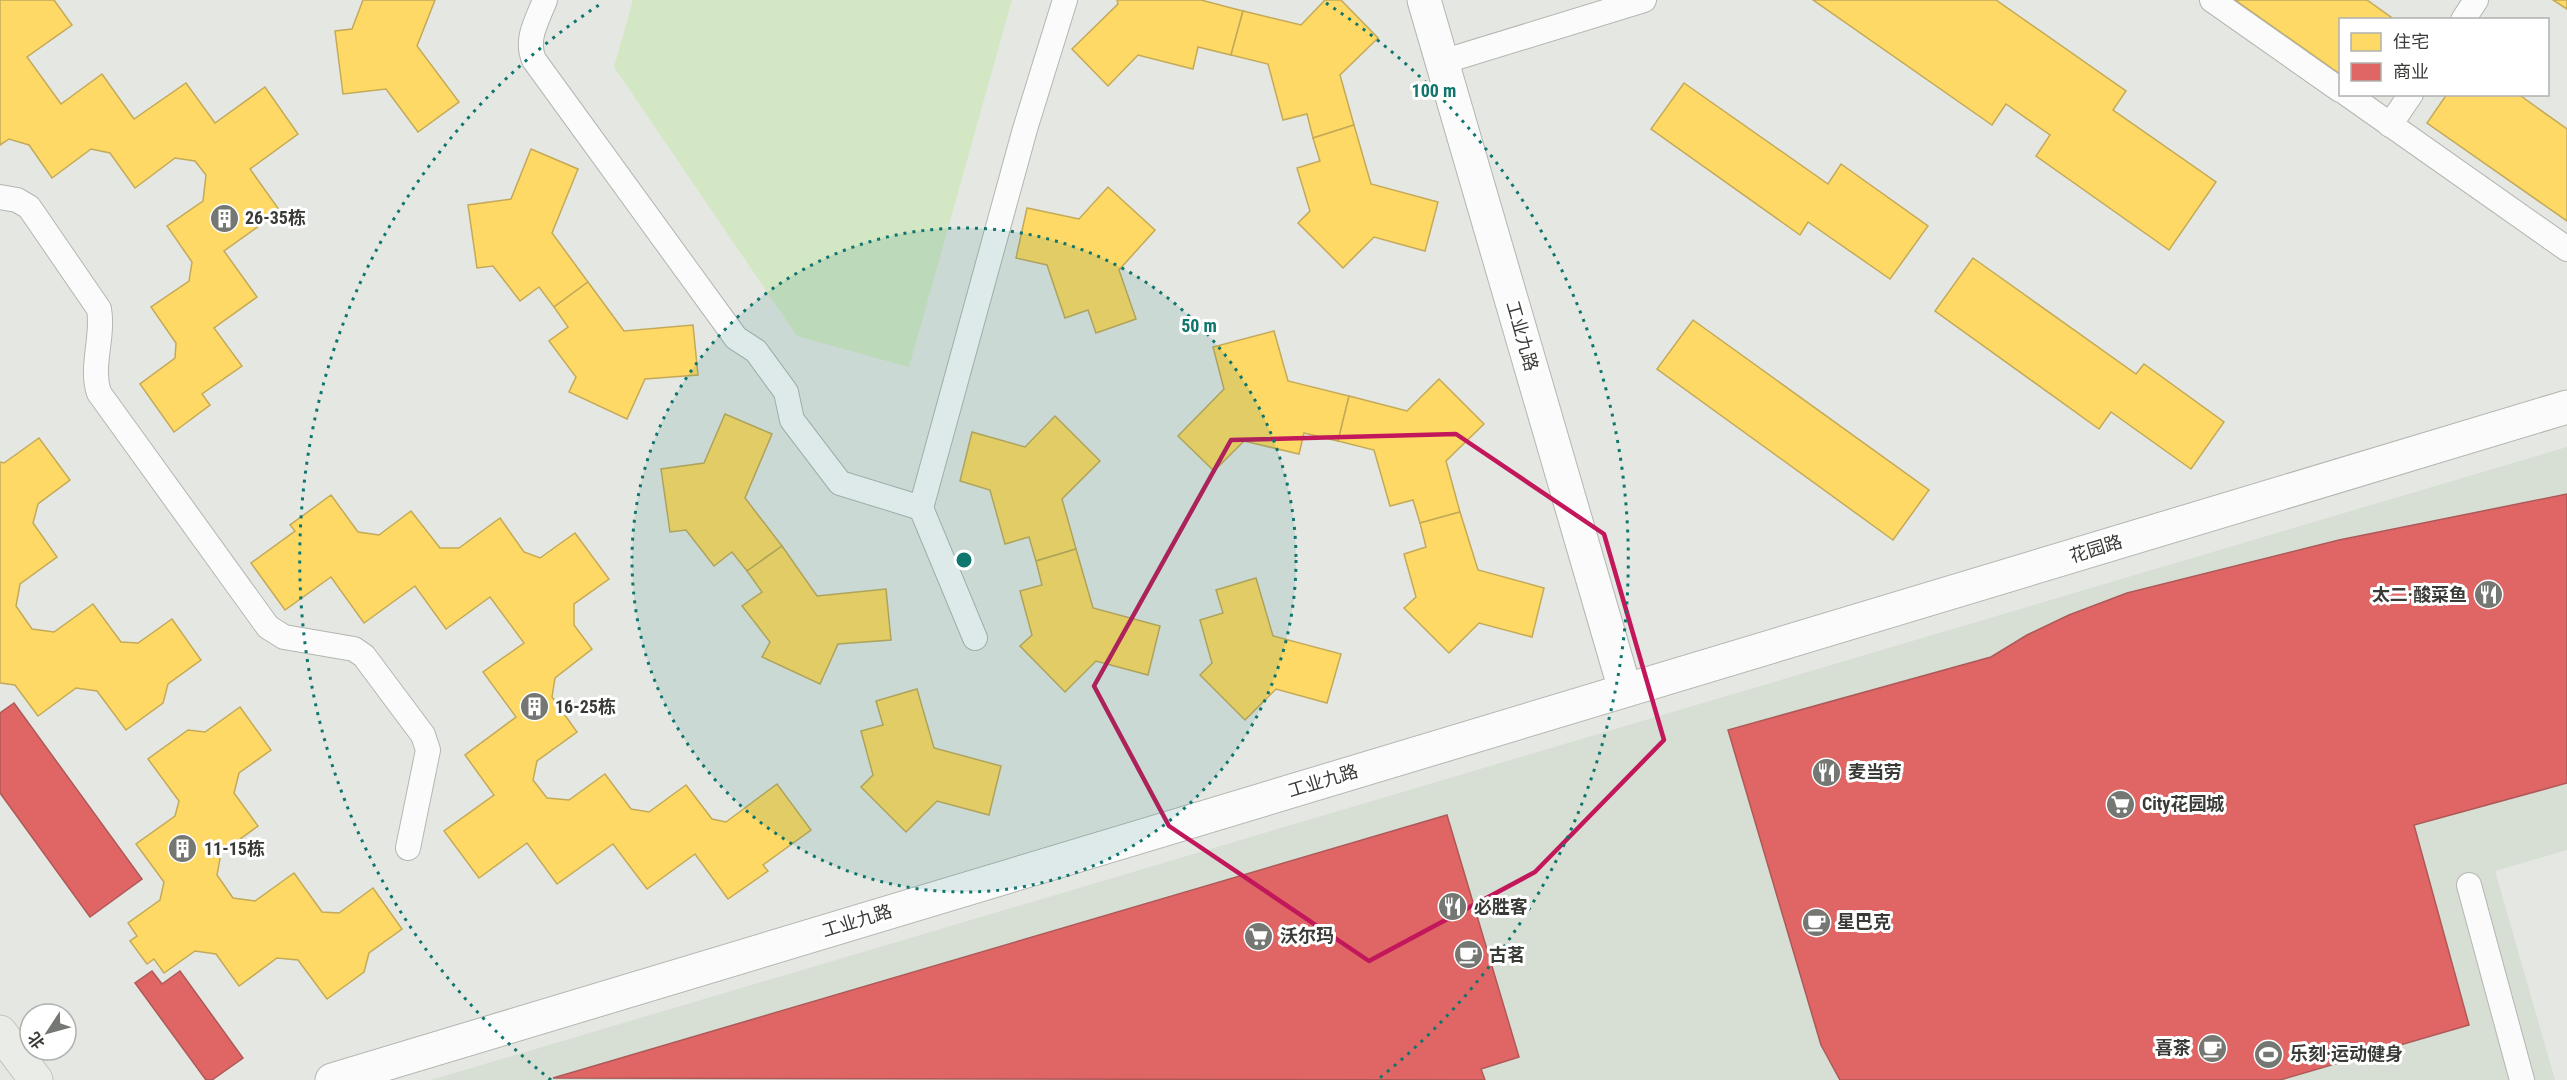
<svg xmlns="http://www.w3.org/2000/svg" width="2567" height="1080" viewBox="0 0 2567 1080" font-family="'Roboto Condensed','Noto Sans SC',sans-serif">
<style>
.built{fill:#d7ded3}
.green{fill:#d4e7c4}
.homes{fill:#ffd966;stroke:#c4aa58;stroke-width:1.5}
.shops{fill:#e06666;stroke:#ae5958;stroke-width:1.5}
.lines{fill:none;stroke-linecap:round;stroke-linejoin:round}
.service-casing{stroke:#b3b6b1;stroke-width:26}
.tertiary-casing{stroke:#b3b6b1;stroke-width:35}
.primary-casing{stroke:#c3c4c1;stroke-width:35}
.service{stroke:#fbfbfb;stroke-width:24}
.tertiary{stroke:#fbfbfb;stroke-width:33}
.primary{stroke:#e9ece7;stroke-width:33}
.marked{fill:none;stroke:#c2185b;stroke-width:4.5;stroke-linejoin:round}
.ring{fill:none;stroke:#0f766e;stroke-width:3;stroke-dasharray:3 6}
.labels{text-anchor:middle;stroke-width:6;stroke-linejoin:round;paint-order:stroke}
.poi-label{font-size:18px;font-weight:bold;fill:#393b37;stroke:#fff;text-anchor:start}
.street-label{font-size:18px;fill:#393b37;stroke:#fff}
.centre{fill:#0f766e;stroke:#fff;stroke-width:3}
.ring-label{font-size:18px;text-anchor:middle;font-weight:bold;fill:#0f766e;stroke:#fff;stroke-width:6;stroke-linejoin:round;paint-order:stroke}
</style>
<rect width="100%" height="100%" fill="#e4e7e2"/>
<path class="built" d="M 2567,447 L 2567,850 L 2495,871 L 2555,1080 L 431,1080 Z"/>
<path class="green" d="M 633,0 L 1012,0 L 909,367 L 797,336 L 614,67 Z"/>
<g class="homes">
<path d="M 0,0 L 54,0 L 72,25 L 27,57 L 61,104 L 102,74 L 134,119 L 186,83 L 215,123 L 265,87 L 298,134 L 250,169 L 280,211 L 224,251 L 257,297 L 214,328 L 242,366 L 202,394 L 210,405 L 174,432 L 140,384 L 175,358 L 176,343 L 151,307 L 189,281 L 192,262 L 167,226 L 203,201 L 206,175 L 195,161 L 175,158 L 135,188 L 110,153 L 91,149 L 52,178 L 29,145 L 9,139 L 0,145 Z"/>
<path d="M 363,0 L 435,0 L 417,46 L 459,102 L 418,132 L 386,89 L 343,94 L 335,31 L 352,29 Z"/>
<path d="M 1117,0 L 1201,0 L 1243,11 L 1231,55 L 1198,47 L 1193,69 L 1138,55 L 1108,86 L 1072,49 L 1118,4 Z"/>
<path d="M 1325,0 L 1341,0 L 1378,38 L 1340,75 L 1354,125 L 1313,138 L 1307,114 L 1283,120 L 1268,64 L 1231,55 L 1243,11 L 1301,25 Z"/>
<path d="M 1813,0 L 1996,0 L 2126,91 L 2113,110 L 2216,182 L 2169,250 L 2036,156 L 2050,135 L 2006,104 L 1992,125 Z"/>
<path d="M 2235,0 L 2367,0 L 2395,20 L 2340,20 L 2340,74 Z"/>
<path d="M 2553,0 L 2567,0 L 2567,9 Z"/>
<path d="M 1684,83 L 1828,184 L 1841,164 L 1928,226 L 1890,279 L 1808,222 L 1800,235 L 1651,129 Z"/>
<path d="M 2447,94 L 2518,94 L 2567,129 L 2567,221 L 2427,123 Z"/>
<path d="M 1354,125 L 1371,184 L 1438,202 L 1425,251 L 1374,237 L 1343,268 L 1298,223 L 1310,211 L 1297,168 L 1320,161 L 1313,138 Z"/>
<path d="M 531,149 L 578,169 L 552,233 L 588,282 L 554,307 L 539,287 L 520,301 L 493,266 L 477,268 L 468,205 L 511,199 Z"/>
<path d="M 1108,187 L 1155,230 L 1119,270 L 1136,319 L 1096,333 L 1088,310 L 1065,318 L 1047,265 L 1016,258 L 1027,208 L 1079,219 Z"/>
<path d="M 1973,258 L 2136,374 L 2144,364 L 2224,422 L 2191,469 L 2111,412 L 2099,429 L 1935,311 Z"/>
<path d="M 588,282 L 624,331 L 693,325 L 698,375 L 645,379 L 627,419 L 569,392 L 576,377 L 549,341 L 568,327 L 554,307 Z"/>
<path d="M 1693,320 L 1929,490 L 1893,540 L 1657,369 Z"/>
<path d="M 1274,331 L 1288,381 L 1349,396 L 1338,441 L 1304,433 L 1299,454 L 1244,441 L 1214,471 L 1178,436 L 1224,389 L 1213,347 Z"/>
<path d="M 1439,379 L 1484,424 L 1446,461 L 1460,512 L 1420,523 L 1413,500 L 1390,506 L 1374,450 L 1338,441 L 1349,396 L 1407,411 Z"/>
<path d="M 725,414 L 772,434 L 745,498 L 782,546 L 747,571 L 732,552 L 714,566 L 686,530 L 670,532 L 661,469 L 704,463 Z"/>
<path d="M 1055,416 L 1100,461 L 1062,499 L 1076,549 L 1036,561 L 1029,537 L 1005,544 L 990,490 L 960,481 L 972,432 L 1025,447 Z"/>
<path d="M 39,438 L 70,480 L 38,504 L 33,523 L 57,557 L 20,584 L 16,606 L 32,629 L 54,632 L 93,604 L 121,642 L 138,643 L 172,619 L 201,660 L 168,684 L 163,703 L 126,730 L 97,691 L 76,688 L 38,716 L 15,685 L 0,683 L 0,462 L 4,463 Z"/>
<path d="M 331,495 L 358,532 L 379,535 L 411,511 L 440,548 L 459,548 L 500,518 L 524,552 L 540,558 L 575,533 L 609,579 L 574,604 L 574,625 L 592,649 L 555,678 L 552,697 L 577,732 L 537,761 L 533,780 L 547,798 L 569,800 L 605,774 L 631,809 L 649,812 L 686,785 L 712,819 L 726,822 L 777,784 L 811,830 L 763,865 L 768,871 L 728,899 L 695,854 L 647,889 L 613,844 L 557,884 L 527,843 L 479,878 L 444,831 L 494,795 L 465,755 L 516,717 L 483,672 L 524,643 L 490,597 L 446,629 L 415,586 L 364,623 L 331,577 L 285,610 L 251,563 L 295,531 L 290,525 Z"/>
<path d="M 1460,512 L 1478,570 L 1544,588 L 1532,637 L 1479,623 L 1449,653 L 1404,608 L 1416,597 L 1404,554 L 1426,547 L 1420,523 Z"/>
<path d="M 782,546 L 817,596 L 886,589 L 891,640 L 838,644 L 820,684 L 762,657 L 770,642 L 742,606 L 762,592 L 747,571 Z"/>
<path d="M 1076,549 L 1093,608 L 1160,626 L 1148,675 L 1096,661 L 1065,692 L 1020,646 L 1032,635 L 1020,591 L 1042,585 L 1036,561 Z"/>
<path d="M 1256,578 L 1273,636 L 1341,654 L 1327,703 L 1276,689 L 1245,720 L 1200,675 L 1212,663 L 1200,620 L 1223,613 L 1216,590 Z"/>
<path d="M 917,689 L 934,748 L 1001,766 L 989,815 L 937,801 L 906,832 L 861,787 L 873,775 L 861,731 L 883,725 L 876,701 Z"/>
<path d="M 240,707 L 271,750 L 239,773 L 234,793 L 258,826 L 221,853 L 217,875 L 233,898 L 255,901 L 294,873 L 322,912 L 339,913 L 373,888 L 402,929 L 369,953 L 364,972 L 327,999 L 298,960 L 277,958 L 239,986 L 216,954 L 195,951 L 164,973 L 154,959 L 147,964 L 130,941 L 137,936 L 128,923 L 160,900 L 164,882 L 136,844 L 175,816 L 179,801 L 148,759 L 188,730 L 205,732 Z"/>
</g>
<g class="shops">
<path d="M 2567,494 L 2567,783 L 2414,825 L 2469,1025 L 2280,1080 L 1840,1080 L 1821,1045 L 1728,730 L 1991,657 L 2027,635 L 2069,615 L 2127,593 L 2339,540 Z"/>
<path d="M 14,703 L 142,879 L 90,917 L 0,793 L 0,713 Z"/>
<path d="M 1447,815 L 1519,1057 L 1481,1069 L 1485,1080 L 553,1078 Z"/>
<path d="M 152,971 L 162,984 L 180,971 L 243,1058 L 212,1080 L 206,1080 L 135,983 Z"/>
</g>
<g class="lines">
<defs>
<g id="service">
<path d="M 545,0 C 537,21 525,39 534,60 L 736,338 L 756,351 L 786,392 L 792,420 L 840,483 L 921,508 L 975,638"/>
<path d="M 2212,0 L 2340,90"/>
<path d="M 2463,20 L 2476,0"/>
<path d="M 1442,62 L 1644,0"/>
<path d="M 2347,94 L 2567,249"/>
<path d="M 2390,125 L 2411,94"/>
<path d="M 0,197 L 17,200 L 29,207 L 99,309 C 104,337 90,366 99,393 L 268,627 L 284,637 L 354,649 L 364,656 L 423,735 L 428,750 L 408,848"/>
<path d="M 921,508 L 1025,129 L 1065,0"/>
<path d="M 2469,885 L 2522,1080"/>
</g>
<g id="tertiary">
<path d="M 1424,0 L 1625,690"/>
<path d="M 332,1080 L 2567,407"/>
</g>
<path id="primary" d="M 0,1032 L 36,1080"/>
</defs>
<use href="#service" class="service-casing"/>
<use href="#tertiary" class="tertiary-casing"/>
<use href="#primary" class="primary-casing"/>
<use href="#service" class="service"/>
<use href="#tertiary" class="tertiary"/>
<use href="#primary" class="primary"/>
</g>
<path class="marked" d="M 1456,434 L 1604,534 L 1664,740 L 1535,872 L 1369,961 L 1169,826 L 1094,686 L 1231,440 Z"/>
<circle cx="964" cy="560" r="332" fill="#0f766e" fill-opacity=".12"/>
<g class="ring">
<circle cx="964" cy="560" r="332"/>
<path d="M551 1080A664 664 0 0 1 602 3M1326 3A664 664 0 0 1 1377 1080"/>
</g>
<defs>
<symbol id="building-disc" viewBox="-11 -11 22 22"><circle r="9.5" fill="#757773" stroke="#fff"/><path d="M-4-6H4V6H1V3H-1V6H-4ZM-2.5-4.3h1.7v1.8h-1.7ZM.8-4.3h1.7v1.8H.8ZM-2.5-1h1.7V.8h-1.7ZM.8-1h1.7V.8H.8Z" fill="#fff"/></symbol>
<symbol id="restaurant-disc" viewBox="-11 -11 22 22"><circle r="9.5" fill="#757773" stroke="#fff"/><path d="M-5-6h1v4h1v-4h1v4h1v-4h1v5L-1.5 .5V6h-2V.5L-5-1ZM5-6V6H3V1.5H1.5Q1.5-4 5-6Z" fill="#fff"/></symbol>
<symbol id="supermarket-disc" viewBox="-11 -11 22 22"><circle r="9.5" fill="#757773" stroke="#fff"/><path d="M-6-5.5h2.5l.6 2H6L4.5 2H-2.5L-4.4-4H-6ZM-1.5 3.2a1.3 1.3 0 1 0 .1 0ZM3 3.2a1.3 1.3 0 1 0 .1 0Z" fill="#fff"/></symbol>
<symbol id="cafe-disc" viewBox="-11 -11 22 22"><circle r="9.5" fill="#757773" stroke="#fff"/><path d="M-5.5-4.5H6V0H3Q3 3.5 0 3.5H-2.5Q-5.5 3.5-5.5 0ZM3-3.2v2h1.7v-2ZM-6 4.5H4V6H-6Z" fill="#fff"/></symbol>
<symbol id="stadium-disc" viewBox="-11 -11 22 22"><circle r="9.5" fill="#757773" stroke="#fff"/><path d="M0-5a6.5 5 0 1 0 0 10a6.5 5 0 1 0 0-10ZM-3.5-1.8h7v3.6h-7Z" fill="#fff"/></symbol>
</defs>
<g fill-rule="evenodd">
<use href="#building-disc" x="208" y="202" width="33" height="33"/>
<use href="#restaurant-disc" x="2472" y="578" width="33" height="33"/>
<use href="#building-disc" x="518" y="690" width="33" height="33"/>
<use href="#restaurant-disc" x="1810" y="756" width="33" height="33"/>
<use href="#supermarket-disc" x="2104" y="788" width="33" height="33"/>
<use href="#building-disc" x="166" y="832" width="33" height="33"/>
<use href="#restaurant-disc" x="1436" y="890" width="33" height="33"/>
<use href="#cafe-disc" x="1800" y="906" width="33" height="33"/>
<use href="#supermarket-disc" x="1242" y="920" width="33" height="33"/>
<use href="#cafe-disc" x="1452" y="938" width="33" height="33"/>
<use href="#cafe-disc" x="2196" y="1032" width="33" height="33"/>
<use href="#stadium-disc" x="2252" y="1038" width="33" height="33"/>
</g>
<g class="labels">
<g class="poi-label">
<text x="245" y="224">26-35栋</text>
<text x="2467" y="601" text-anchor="end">太二·酸菜鱼</text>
<text x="555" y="713">16-25栋</text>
<text x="1848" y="778">麦当劳</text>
<text x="2142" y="810">City花园城</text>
<text x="204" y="855">11-15栋</text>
<text x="1474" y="913">必胜客</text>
<text x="1837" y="928">星巴克</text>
<text x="1280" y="942">沃尔玛</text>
<text x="1489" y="961">古茗</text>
<text x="2191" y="1054" text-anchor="end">喜茶</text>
<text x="2290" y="1060">乐刻·运动健身</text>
</g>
<g class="street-label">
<text transform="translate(1522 336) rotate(74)" y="6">工业九路</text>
<text transform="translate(2096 549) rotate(-17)" y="6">花园路</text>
<text transform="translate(1323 781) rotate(-17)" y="6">工业九路</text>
<text transform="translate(857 921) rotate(-17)" y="6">工业九路</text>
</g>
</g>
<circle cx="964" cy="560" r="9" class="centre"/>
<g class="ring-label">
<text x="1434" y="97">100 m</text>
<text x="1199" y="332">50 m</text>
</g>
<rect x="2339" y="18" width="210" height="78" fill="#ffffff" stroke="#b0b1af" stroke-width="1.5"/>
<rect x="2351" y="33" width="30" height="18" fill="#ffd966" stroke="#b0b1af" stroke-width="1.5"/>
<text x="2393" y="48" font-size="18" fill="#393b37">住宅</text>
<rect x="2351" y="63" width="30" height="18" fill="#e06666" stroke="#b0b1af" stroke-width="1.5"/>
<text x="2393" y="78" font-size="18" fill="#393b37">商业</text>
<g transform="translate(48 1032) rotate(234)"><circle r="28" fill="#ffffff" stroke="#b0b1af" stroke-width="1.5"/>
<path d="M0-4.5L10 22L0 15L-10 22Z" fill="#757773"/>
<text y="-9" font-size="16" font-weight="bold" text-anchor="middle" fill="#393b37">北</text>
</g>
</svg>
